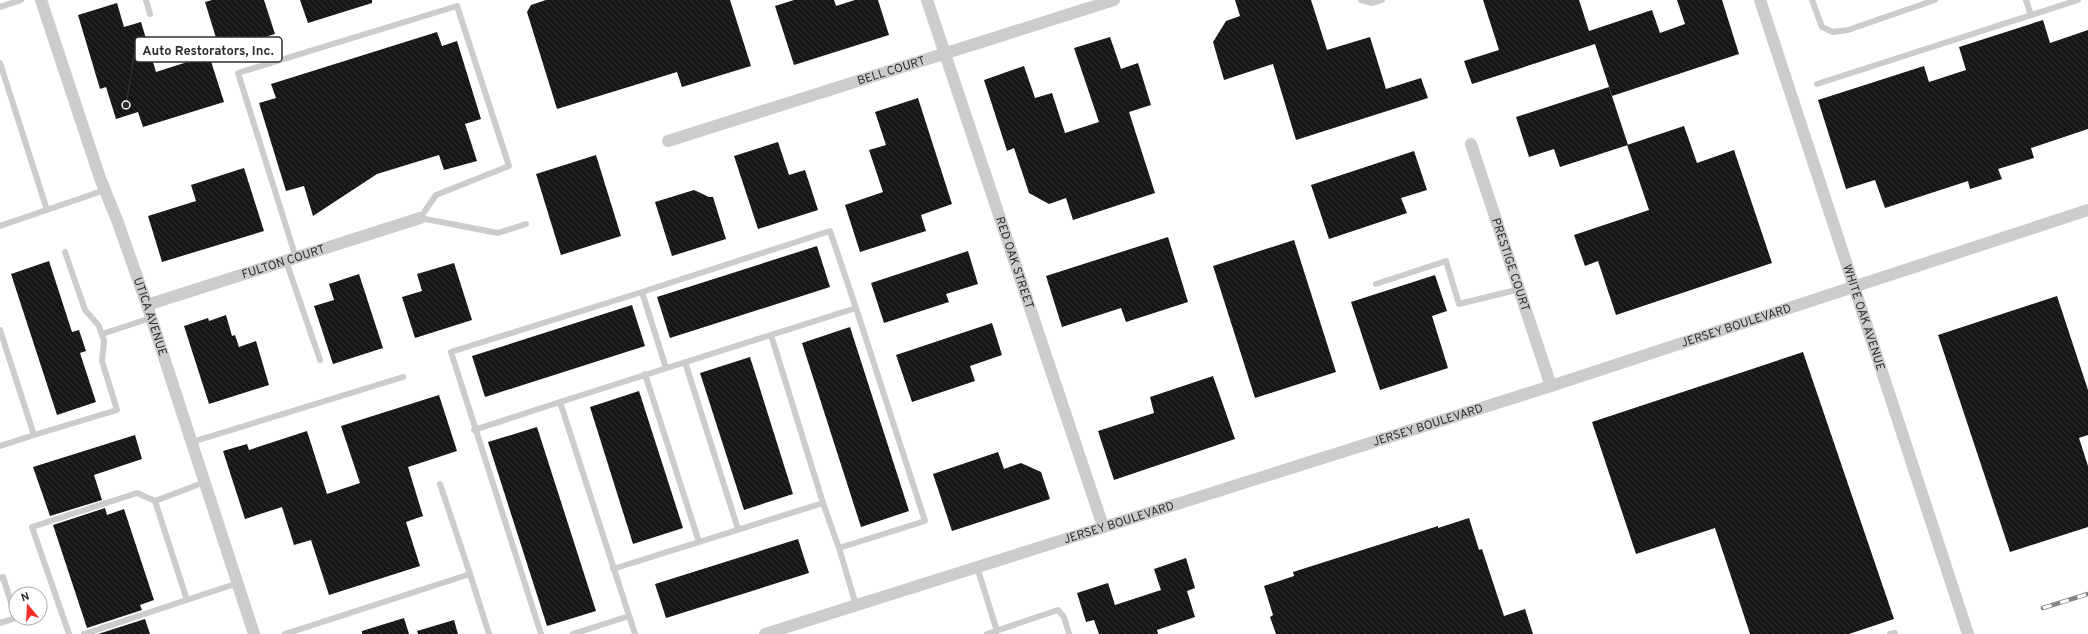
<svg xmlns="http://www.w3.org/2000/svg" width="2088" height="634" viewBox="0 0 2088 634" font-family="Overpass,sans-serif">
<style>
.building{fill:url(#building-back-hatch)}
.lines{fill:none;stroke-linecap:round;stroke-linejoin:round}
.service{stroke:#ccc;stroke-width:6}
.minor{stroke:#ccc;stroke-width:12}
.rail-casing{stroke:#848484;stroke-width:4.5}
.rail{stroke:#fff;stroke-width:3;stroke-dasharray:9;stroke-linecap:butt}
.labels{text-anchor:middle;stroke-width:4;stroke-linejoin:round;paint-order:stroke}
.street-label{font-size:12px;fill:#2f2f2f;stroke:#fff}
.leader{fill:none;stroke:#2f2f2f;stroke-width:1.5}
.callout-dot{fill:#2f2f2f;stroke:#fff;stroke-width:1.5}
.callout{fill:#fff;stroke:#2f2f2f;stroke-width:1.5}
.callout-label{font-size:13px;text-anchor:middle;font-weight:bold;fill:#2f2f2f}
</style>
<defs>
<pattern id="building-back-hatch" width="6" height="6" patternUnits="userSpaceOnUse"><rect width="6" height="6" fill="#161616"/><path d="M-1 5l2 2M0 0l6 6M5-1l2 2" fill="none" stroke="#303030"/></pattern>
</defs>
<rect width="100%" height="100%" fill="#fff"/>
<g class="building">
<path d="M 212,0 L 264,0 L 275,34 L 220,51 L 205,2 Z"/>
<path d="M 300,0 L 372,0 L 372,3 L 308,23 Z"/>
<path d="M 546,0 L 730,0 L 751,66 L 682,87 L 677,72 L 557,109 L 527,12 L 531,5 Z"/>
<path d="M 794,0 L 834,0 L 836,6 L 855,0 L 878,0 L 889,35 L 794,65 L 775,6 Z"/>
<path d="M 1235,0 L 1311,0 L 1327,50 L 1370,37 L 1386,89 L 1421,78 L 1428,98 L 1296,140 L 1273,64 L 1224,80 L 1213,42 L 1226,21 L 1240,16 Z"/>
<path d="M 1483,0 L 1579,0 L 1589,31 L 1652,10 L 1660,33 L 1685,24 L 1677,0 L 1722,0 L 1739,54 L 1612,96 L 1595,44 L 1472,84 L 1464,61 L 1499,50 Z"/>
<path d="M 117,3 L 124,27 L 141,22 L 156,72 L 209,55 L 224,102 L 143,127 L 138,112 L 116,119 L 106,87 L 100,89 L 78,15 Z"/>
<path d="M 2043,20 L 2050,43 L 2088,30 L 2088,129 L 2031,148 L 2034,158 L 1998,169 L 2002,179 L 1970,189 L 1968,181 L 1885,208 L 1875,180 L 1846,189 L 1818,100 L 1924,66 L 1929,82 L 1966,70 L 1959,47 Z"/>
<path d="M 437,32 L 442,46 L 457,41 L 481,119 L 465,124 L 477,161 L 444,170 L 439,155 L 377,174 L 313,216 L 304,186 L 286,191 L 259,103 L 276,98 L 271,84 Z"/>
<path d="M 1110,37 L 1121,69 L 1138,63 L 1151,105 L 1129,112 L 1155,193 L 1073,220 L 1066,198 L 1049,204 L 1029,193 L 1014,148 L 1007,151 L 984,80 L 1024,66 L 1035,98 L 1052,93 L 1065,133 L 1099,122 L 1074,48 Z"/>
<path d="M 1609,87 L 1628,145 L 1560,167 L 1554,149 L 1529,157 L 1516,117 Z"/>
<path d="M 918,98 L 952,204 L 921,215 L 926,231 L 860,252 L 845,205 L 883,192 L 869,150 L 886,145 L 875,112 Z"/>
<path d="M 1684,126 L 1697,163 L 1734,150 L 1772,263 L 1616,315 L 1598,261 L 1585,266 L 1574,235 L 1649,210 L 1627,145 Z"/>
<path d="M 778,142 L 789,175 L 805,170 L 818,210 L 758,229 L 734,156 Z"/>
<path d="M 1414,151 L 1427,190 L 1401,198 L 1407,213 L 1329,239 L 1311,185 Z"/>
<path d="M 596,155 L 621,236 L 561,255 L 536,174 Z"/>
<path d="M 244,168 L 264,231 L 162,262 L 148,216 L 196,201 L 191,185 Z"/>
<path d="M 694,190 L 709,197 L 713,197 L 726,239 L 672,256 L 655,202 Z"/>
<path d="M 1168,237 L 1188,302 L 1126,322 L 1121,308 L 1062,327 L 1046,276 Z"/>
<path d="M 1294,240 L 1336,372 L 1255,398 L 1213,266 Z"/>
<path d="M 817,246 L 830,287 L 670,338 L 657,297 Z"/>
<path d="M 968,251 L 978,284 L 946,294 L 949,302 L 884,323 L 871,283 Z"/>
<path d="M 49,261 L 72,332 L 79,330 L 86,351 L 80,353 L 96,402 L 57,415 L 11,274 Z"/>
<path d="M 454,263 L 472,320 L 415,338 L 402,297 L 422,291 L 417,274 Z"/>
<path d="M 359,274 L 383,348 L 333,364 L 314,306 L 334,300 L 329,284 Z"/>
<path d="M 1435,275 L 1447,311 L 1432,316 L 1448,368 L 1380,390 L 1351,302 Z"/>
<path d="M 2057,296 L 2088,390 L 2088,435 L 2079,438 L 2088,466 L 2088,527 L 2010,552 L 1938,335 Z"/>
<path d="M 632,305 L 645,346 L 485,397 L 472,356 Z"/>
<path d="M 226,315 L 232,336 L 235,335 L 239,347 L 256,341 L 269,385 L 209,404 L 184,326 L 208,318 L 209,321 Z"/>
<path d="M 992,323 L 1002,355 L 970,366 L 975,381 L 912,402 L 896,355 Z"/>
<path d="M 850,327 L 909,511 L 861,527 L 802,343 Z"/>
<path d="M 1803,352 L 1894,619 L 1849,634 L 1750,634 L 1715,528 L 1636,554 L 1592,422 Z"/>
<path d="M 750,357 L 793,494 L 744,510 L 700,373 Z"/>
<path d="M 1213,376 L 1235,439 L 1114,480 L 1098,431 L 1154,413 L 1150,397 Z"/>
<path d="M 639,391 L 683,528 L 633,544 L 590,407 Z"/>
<path d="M 439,395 L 457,451 L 408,467 L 423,516 L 406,522 L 420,566 L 329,595 L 311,540 L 294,545 L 282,507 L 245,519 L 223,451 L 247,444 L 249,450 L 307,431 L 327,494 L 360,483 L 341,426 Z"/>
<path d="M 537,427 L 596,611 L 547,626 L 488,442 Z"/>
<path d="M 135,435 L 142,459 L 94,475 L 102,500 L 50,516 L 33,467 Z"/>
<path d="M 998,452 L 1004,469 L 1021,463 L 1041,472 L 1050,499 L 952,531 L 933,474 Z"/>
<path d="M 105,508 L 107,515 L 124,509 L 154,600 L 140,605 L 142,610 L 87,628 L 53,525 Z"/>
<path d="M 1469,518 L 1479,550 L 1482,549 L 1504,616 L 1525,609 L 1533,634 L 1276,634 L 1270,617 L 1273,615 L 1264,586 L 1294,576 L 1293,572 L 1438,526 L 1438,528 Z"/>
<path d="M 798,539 L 809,573 L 666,618 L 655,584 Z"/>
<path d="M 1186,558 L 1195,588 L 1187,591 L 1195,617 L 1157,630 L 1158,634 L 1099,634 L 1094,620 L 1086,622 L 1077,593 L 1108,583 L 1115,605 L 1161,590 L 1154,569 Z"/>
<path d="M 404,618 L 409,634 L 362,634 L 362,631 Z"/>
<path d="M 145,619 L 150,634 L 98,634 Z"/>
<path d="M 454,620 L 458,634 L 418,634 L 417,631 Z"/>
</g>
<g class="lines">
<g class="service">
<path d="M 146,0 L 150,14"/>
<path d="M 1361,0 L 1372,3 L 1382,0"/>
<path d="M 1812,0 L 1822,27 L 1833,32 L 1848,30 L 1935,0"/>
<path d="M 2026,0 L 2031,15"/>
<path d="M 0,7 L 21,0"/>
<path d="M 0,63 L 47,210"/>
<path d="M 1817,84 L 2078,0"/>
<path d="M 0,226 L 105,190"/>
<path d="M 296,258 L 238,73 L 457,6 L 509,166 L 436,195 L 420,218 L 498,233 L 526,224"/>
<path d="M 286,261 L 320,360"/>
<path d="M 1376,284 L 1446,261 L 1459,304 L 1520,289"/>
<path d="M 642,292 L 830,231 L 856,308"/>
<path d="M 0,330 L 34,435 L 0,446"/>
<path d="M 102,334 L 151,318"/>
<path d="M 771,335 L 823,503"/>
<path d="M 685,362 L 738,529"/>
<path d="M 645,374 L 699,542"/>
<path d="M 474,430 L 560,402"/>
<path d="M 34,435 L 117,410 L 102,361 L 104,341 L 99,326 L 85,310 L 65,252"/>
<path d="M 192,442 L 403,377"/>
<path d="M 440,484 L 470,574"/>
<path d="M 155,501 L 187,600"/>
<path d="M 977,567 L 997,631"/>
<path d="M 613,569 L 823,503 L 839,548"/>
<path d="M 0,578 L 3,577 L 16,618"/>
<path d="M 0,623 L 16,618"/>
<path d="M 69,634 L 32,527 L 137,493 L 155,501 L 205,482"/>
<path d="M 84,634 L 238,583"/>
<path d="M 285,634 L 470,574 L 489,634"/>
<path d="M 541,634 L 451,352 L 642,292 L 666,368"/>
<path d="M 573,634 L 629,616"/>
<path d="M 635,634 L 560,402 L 856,308 L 925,521 L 839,548 L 856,605"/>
<path d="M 987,634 L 1058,610 L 1064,617 L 1069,634"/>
<path d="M 1890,634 L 1895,633"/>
</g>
<g class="minor">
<path id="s1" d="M 41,0 L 100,178 L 117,220 L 147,305 L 254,634"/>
<path id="s2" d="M 927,0 L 1103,526"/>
<path id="s3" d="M 1760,0 L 1968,634"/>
<path id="s4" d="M 668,141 L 1114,0"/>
<path id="s5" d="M 1471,144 L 1551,386"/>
<path id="s6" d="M 147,305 L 420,218"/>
<path id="s7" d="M 765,634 L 1551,386 L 2088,210"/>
</g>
<defs>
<path id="rail" d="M 2043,608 L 2088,594"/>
</defs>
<use href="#rail" class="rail-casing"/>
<use href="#rail" class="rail"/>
</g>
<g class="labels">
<g class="street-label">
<text dy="4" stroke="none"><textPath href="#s4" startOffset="234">BELL COURT</textPath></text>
<text dy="4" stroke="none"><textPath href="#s6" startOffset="143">FULTON COURT</textPath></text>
<text dy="4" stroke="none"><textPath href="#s2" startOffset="277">RED OAK STREET</textPath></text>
<text dy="4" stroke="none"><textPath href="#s5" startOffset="127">PRESTIGE COURT</textPath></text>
<text dy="4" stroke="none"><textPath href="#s1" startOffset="335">UTICA AVENUE</textPath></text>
<text dy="4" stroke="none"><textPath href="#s3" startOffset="334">WHITE OAK AVENUE</textPath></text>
<text dy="4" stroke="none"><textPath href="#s7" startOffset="1019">JERSEY BOULEVARD</textPath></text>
<text dy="4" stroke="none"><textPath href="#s7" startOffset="695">JERSEY BOULEVARD</textPath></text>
<text dy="4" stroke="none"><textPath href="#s7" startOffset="371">JERSEY BOULEVARD</textPath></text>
</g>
</g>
<path class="leader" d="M126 105L135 50"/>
<circle class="callout-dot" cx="126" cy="105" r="4"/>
<rect class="callout" x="135" y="37" width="147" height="25" rx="4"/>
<g class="callout-label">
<text x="208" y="55">Auto Restorators, Inc.</text>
</g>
<g transform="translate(28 606) rotate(342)"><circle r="19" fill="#ffffff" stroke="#acacac"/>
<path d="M0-3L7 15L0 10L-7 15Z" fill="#f22e26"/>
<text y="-6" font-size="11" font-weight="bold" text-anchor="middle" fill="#2f2f2f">N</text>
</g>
</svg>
